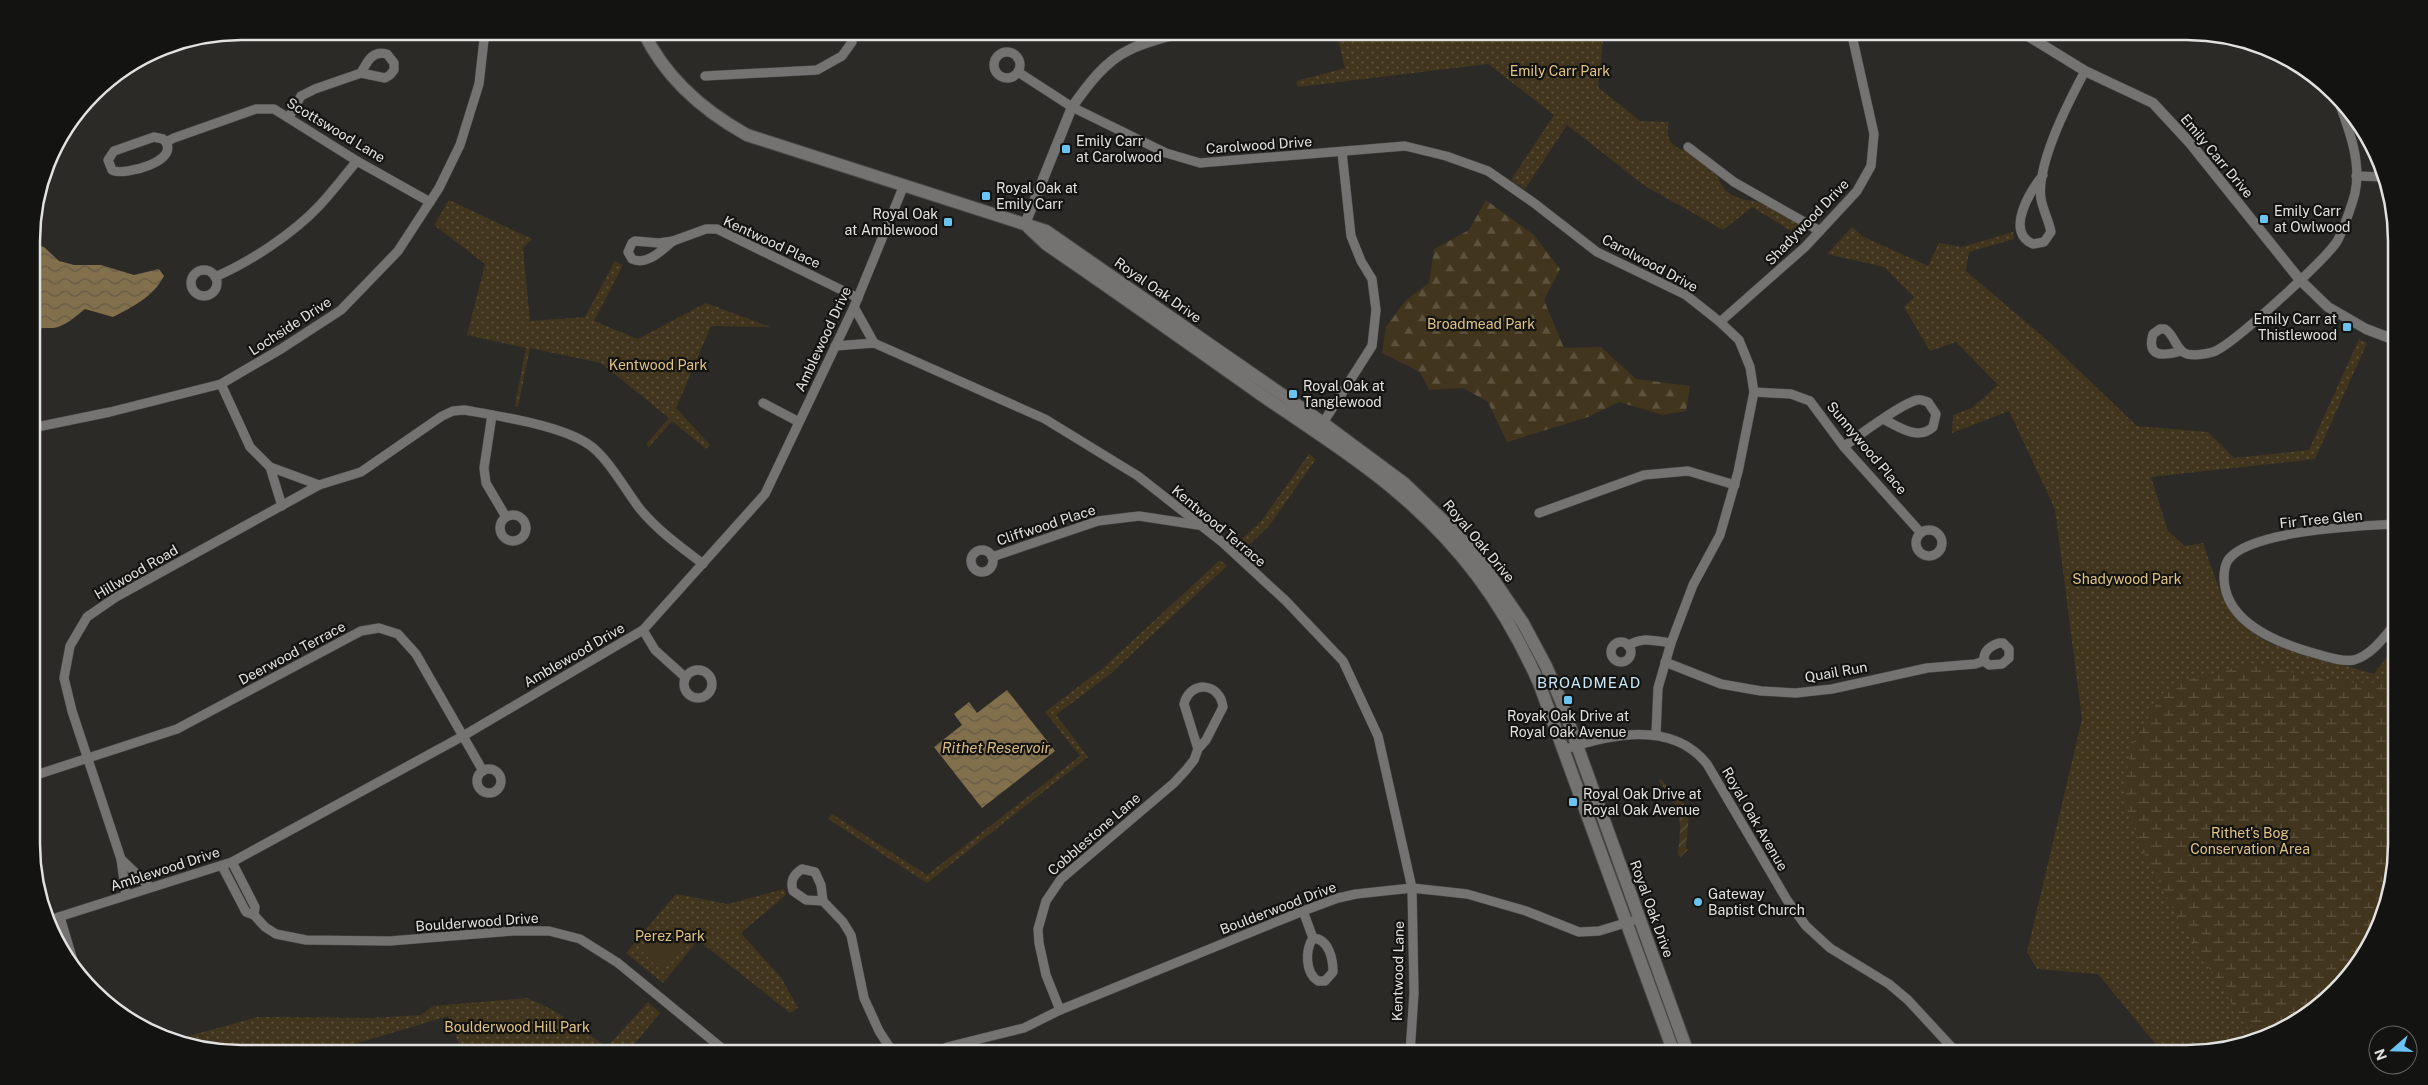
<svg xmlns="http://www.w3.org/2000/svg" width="2428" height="1085" viewBox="0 0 2428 1085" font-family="'Public Sans',sans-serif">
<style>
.grass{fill:url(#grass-dots)}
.forest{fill:url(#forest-firs)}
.wetland{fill:url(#wetland-marsh)}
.garden{fill:url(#garden-furrows)}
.pitch{fill:#41351d}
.water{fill:url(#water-waves)}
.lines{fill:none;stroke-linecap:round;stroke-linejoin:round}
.minor-casing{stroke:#4a4946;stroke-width:10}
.tertiary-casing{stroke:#4a4946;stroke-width:11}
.secondary-casing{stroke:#4a4946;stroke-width:14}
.minor{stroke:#757371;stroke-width:9}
.tertiary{stroke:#757371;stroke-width:10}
.secondary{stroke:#757371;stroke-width:12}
.poi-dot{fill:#6ac3f1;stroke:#131311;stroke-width:2}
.labels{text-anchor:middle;stroke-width:4.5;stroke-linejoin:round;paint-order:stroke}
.park-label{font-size:14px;fill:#e2c386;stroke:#131311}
.street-label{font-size:14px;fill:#e2e1df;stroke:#131311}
.poi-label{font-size:14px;fill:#e2e1df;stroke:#131311;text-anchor:start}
.neighbourhood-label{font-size:15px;letter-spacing:1px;fill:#c9e7f9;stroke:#131311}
.water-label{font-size:15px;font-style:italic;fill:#ddbd81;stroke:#131311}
.rim{fill:none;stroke:#e2e1df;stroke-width:2.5}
</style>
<defs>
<pattern id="grass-dots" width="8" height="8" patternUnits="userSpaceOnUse" patternTransform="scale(1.25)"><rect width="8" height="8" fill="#41351d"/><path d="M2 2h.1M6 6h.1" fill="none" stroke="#5c523d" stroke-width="1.8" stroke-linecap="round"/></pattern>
<pattern id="forest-firs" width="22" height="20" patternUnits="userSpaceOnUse" patternTransform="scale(1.25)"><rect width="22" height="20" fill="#41351d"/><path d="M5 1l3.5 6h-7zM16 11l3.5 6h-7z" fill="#5c523d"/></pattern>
<pattern id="wetland-marsh" width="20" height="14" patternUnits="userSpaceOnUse" patternTransform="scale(1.25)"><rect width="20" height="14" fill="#41351d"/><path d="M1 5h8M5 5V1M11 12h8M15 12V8" fill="none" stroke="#5c523d"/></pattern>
<pattern id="garden-furrows" width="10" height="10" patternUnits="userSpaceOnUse" patternTransform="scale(1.25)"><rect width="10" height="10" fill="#41351d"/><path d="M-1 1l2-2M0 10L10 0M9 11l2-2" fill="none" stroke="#5c523d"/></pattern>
<pattern id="water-waves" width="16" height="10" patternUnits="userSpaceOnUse" patternTransform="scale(1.25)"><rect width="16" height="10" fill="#826f4c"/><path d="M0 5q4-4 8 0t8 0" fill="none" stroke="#665c48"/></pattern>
</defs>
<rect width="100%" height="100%" fill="#2b2a27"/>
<g class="grass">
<path d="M 1336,31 L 1604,31 L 1598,87 L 1640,121 L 1669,122 C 1661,158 1696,145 1710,163 C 1718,174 1719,187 1732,195 C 1744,202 1759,200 1773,205 C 1783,209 1805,223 1805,235 L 1803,238 L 1752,207 L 1723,230 L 1645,186 L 1567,125 L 1525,189 L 1511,180 L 1554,115 L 1488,64 L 1298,87 L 1296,81 L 1345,68 Z"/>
<path d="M 449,200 L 532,239 L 523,248 L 530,321 L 585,317 L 615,261 L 623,265 L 594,321 L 638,339 L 706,303 L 771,327 L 711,326 L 676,408 L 710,445 L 706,449 L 672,421 L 649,447 L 646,444 L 669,418 L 601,363 L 530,348 L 518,407 L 515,406 L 526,348 L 467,335 L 485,264 L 434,225 Z"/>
<path d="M 1852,227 L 1862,236 L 1928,266 L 1939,243 L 1962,247 L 2013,232 L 2014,239 L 1969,252 L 1966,271 L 2048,341 L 2137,426 L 2208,432 L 2234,458 L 2309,450 L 2359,339 L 2367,343 L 2315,459 L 2151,477 L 2168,531 L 2185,546 L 2203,543 C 2219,588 2225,621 2271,644 L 2374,674 L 2396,645 L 2397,844 L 2381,925 L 2345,982 L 2304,1018 L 2255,1043 L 2200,1053 L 2163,1053 L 2098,974 L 2037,969 L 2027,952 L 2082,719 L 2055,509 L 2009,411 L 1952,433 L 1953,415 L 1972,408 L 1998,385 L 1956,342 L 1930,351 L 1904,307 L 1914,297 L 1884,267 L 1827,254 Z"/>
<path d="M 1309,454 L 1316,459 L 1269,526 L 1247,547 L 1240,541 L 1262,520 Z"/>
<path d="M 1220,560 L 1227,566 L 1109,675 L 1056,715 L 1088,757 L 927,883 L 828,819 L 832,814 L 927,875 L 1080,756 L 1045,712 L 1103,668 Z"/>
<path d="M 784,889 L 786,895 L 741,933 L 782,979 L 798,1008 L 790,1013 L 698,940 L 663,983 L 626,953 L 676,894 L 728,904 Z"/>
<path d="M 527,998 L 553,1010 L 607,1047 L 648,1002 L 660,1013 L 626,1054 L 463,1054 L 448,1016 L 321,1054 L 241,1054 L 174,1040 L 258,1017 L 371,1018 L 421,1015 L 433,1006 Z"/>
</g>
<g class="forest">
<path d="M 2037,31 L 2086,31 L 2082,37 L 2045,36 Z"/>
<path d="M 1486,200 L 1534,235 L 1560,269 L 1544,300 L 1564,348 L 1601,347 L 1636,379 L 1690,386 L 1686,411 L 1663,415 L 1619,402 L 1588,417 L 1507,442 L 1488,402 L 1463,388 L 1429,390 L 1420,372 L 1382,353 L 1386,327 L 1405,301 L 1429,283 L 1434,249 L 1469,230 Z"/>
</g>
<path class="wetland" d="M 2255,663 C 2301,675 2348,689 2396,680 L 2397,844 L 2381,925 L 2345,982 L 2304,1018 L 2259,1040 L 2244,1023 L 2178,918 L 2142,849 L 2125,804 L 2125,781 L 2133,742 L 2163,694 L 2177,682 Z"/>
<path class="garden" d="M 1661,779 L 1675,798 L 1679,795 L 1689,814 L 1686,848 L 1688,850 L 1680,857 L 1678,854 C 1682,816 1682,812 1659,781 Z"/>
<path class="pitch" d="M 673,923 L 690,941 L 659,969 L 642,951 Z"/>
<g class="water">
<path d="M 722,31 L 813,31 C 789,44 747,43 722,31 Z"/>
<path d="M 32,244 L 44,247 L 59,261 L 74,265 L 101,265 L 134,275 L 159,269 L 164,276 C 153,297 134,306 113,317 L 85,309 C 76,316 69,323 58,327 C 48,330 41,325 32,332 Z"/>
<path d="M 1007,690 L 1055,751 L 982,808 L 934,747 L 962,725 L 954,714 L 969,702 L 977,713 Z"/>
</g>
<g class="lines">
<defs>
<g id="minor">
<circle cx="1007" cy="65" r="13"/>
<path d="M 1018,72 L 1072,107 L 1166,153 L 1200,163 L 1405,146 L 1446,156 L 1488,171 L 1534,203 L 1597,252 L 1686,295 L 1720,322 L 1739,340 L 1750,367 L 1754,392 L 1738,472 L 1720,535 L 1693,585 L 1671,643 L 1658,688 L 1656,734"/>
<path d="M 705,76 L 817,70 L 842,56 L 852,42 L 853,31"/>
<path d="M 289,117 L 301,96 L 315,89 L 361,73 L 385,78 L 390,75 L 394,70 L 394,63 L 387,54 C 372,50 367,62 361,73"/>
<path d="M 154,137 L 163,139 C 185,160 123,177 112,170 L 108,160 L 114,151 Z"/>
<path d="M 166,142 L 174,138 L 256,109 L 274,109 L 357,161 L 430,202"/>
<path d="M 1688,147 L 1734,182 L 1820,231"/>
<path d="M 2043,175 C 2031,190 2004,232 2033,244 L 2044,242 L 2051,232 C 2049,221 2043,210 2041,199 C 2036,164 2069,101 2085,71"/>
<path d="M 2356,176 L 2385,177"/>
<path d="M 635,241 L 659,243 L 673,241 C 662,250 647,266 632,259 L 628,252 L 632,243 Z"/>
<path d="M 673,241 L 706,229 L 717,229 L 858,298"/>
<circle cx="204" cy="283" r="13"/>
<path d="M 215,277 C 250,262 294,233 320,205 C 333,191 345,175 357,161"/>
<path d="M 854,307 L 874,343"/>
<path d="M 1720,322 L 1805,247 L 1857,191 L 1871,166 L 1874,134 L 1851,31"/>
<path d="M 835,346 L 874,343 L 1045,419 L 1138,476 L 1222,542 L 1286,601 L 1343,661 L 1378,736 L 1412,888 L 1414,993 L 1410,1053"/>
<path d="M 2181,351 C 2164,356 2146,358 2153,334 L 2160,329 L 2165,329 C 2175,335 2176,351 2187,354 C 2193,356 2207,354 2213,352 C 2232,346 2322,262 2336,243 C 2342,234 2352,205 2355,193 C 2362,161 2348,127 2337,97"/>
<path d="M 221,384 L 250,447 L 270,467 L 319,485"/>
<path d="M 1754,392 L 1791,394 L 1810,401 L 1844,447 L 1921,533"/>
<path d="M 763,403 L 799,422"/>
<path d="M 492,415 L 484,468 L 486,483 L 506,517"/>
<path d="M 1321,426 L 1372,346 L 1376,310 L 1372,279 L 1361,261 L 1351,236 L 1342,152"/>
<path d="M 32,428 L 110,412 L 221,384 L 281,349 L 341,310 L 398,251 L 439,188 L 460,145 L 479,84 L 485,31"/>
<path d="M 1844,447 C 1857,436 1903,403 1917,400 C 1921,399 1924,401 1928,402 L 1936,414 L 1933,427 C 1918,441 1899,427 1883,419"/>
<path d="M 270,467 L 282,506"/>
<path d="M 1539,513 L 1644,475 L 1688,471 L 1735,485"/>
<circle cx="513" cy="528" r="13"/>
<path d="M 2396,524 C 2360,526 2250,530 2228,560 C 2225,565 2224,573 2224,578 C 2225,624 2280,644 2317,654 C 2328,657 2342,662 2354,660 C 2372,655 2385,636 2396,623"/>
<circle cx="1929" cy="543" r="13"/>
<circle cx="982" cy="561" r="11"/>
<path d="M 992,557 L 1098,521 L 1139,516 L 1198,525"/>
<path d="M 643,630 L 655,650 L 685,677"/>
<circle cx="1621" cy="652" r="10"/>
<path d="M 1999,643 L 2003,643 L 2009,649 L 2009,658 L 2002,664 L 1989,665 L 1984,661 C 1983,651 1990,646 1999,643 Z"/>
<path d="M 1628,646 C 1642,636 1655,641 1671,643"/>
<path d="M 1665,662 L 1721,684 L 1761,691 L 1796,693 L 1832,689 L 1927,668 L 1975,664 L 1984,661"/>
<circle cx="698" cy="684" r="14"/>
<path d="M 1563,750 C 1610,734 1672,720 1707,764 L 1787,900 L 1806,926 L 1830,948 L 1889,984 L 1908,1000 L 1957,1053"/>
<circle cx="489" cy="781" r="12"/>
<path d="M 33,776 L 177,729 L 361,631 L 379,628 L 398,634 L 416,654 L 483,771"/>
<path d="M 121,859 L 150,887"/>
<path d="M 232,862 L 255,907 L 254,915"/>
<path d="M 222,866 L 246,912 L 254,915 L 265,927 L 276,934 L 306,940 L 390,941 L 513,931 L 549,931 L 580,939 L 618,963 L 729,1054"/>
<path d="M 126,895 L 121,859 L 72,711 L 64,678 L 70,646 L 87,617 L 116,597 L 319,485 L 361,472 L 442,416 L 453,411 L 464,410 C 498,416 560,425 588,444 C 607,456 626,491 640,509 C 658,531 681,547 703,564"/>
<path d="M 823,901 L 806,900 L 793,891 C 790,881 793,875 802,869 L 815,872 L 821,885 L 823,901 L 843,922 L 851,935 L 864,998 L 879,1031 L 894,1054"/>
<path d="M 1303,911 L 1313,938"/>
<path d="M 60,917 L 74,964 L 80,977"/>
<path d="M 46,921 L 232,862 L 463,736 L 643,630 L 765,494 L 854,307 L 904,185"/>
<path d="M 1313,938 C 1329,939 1333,959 1333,972 L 1325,981 L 1318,981 C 1305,973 1305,950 1313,938 Z"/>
<path d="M 1060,1010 L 1046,975 L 1039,943 L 1038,929 L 1046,901 L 1061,879 L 1174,783 L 1186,770 L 1194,760 L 1198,749 L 1206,740 L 1223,707 C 1220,682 1190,680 1184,704 L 1198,749"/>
<path d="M 940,1054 L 947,1047 L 1024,1028 L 1060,1010 L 1303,911 L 1338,898 L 1356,894 L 1412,888 L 1467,894 L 1526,911 L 1579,932 L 1599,931 L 1632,921"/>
</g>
<g id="tertiary">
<path d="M 2020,31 L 2085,71 L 2153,103 L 2190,143 L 2300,280 L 2328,307 L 2366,329 L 2395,340"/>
<path d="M 1025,224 L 1072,107 C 1087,86 1105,61 1129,50 C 1146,41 1169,36 1188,31"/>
</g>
<g id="secondary">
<path d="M 643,31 C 665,78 702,110 747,135 L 1046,231 L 1323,423 L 1404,483 L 1456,533 L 1482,563 L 1523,623 L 1546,666 L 1561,701 L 1688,1053"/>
<path d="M 1029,228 L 1046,244 C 1119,294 1191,345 1263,396 C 1305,425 1350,453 1390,486 C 1458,542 1503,602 1539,683 L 1674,1053"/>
</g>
</defs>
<use href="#minor" class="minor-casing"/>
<use href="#tertiary" class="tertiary-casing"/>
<use href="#secondary" class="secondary-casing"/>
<use href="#minor" class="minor"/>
<use href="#tertiary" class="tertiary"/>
<use href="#secondary" class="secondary"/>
</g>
<g class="poi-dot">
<rect x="1061" y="144" width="10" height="10" rx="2.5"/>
<rect x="981" y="191" width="10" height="10" rx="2.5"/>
<rect x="2259" y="214" width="10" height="10" rx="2.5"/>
<rect x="943" y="217" width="10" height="10" rx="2.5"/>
<rect x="2342" y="322" width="10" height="10" rx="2.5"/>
<rect x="1288" y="389" width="10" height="10" rx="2.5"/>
<rect x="1563" y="695" width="10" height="10" rx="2.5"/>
<rect x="1568" y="797" width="10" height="10" rx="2.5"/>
<circle cx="1698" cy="902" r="5"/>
</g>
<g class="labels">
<g class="park-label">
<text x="1560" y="76">Emily Carr Park</text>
<text x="1481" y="329">Broadmead Park</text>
<text x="658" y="370">Kentwood Park</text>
<text x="2127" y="584">Shadywood Park</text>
<text x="2250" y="838">Rithet's Bog<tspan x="2250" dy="16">Conservation Area</tspan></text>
<text x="670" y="941">Perez Park</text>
<text x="517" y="1032">Boulderwood Hill Park</text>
</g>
<g class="street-label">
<text transform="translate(336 130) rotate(31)" y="5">Scottswood Lane</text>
<text transform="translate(1259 145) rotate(-4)" y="5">Carolwood Drive</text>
<text transform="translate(2217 156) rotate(50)" y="5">Emily Carr Drive</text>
<text transform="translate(1807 222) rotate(-46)" y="5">Shadywood Drive</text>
<text transform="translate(772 242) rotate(25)" y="5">Kentwood Place</text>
<text transform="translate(1650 263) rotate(28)" y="5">Carolwood Drive</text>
<text transform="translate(1158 290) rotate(35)" y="5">Royal Oak Drive</text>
<text transform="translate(290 326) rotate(-33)" y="5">Lochside Drive</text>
<text transform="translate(823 339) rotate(-65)" y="5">Amblewood Drive</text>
<text transform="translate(1867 448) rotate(50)" y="5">Sunnywood Place</text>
<text transform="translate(2321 519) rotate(-6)" y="5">Fir Tree Glen</text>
<text transform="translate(1046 525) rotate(-18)" y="5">Cliffwood Place</text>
<text transform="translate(1219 526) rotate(40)" y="5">Kentwood Terrace</text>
<text transform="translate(1479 541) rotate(50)" y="5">Royal Oak Drive</text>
<text transform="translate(136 572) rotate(-30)" y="5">Hillwood Road</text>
<text transform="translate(292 653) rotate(-28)" y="5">Deerwood Terrace</text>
<text transform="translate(574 655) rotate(-30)" y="5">Amblewood Drive</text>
<text transform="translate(1836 672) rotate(-10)" y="5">Quail Run</text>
<text transform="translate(1755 819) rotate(60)" y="5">Royal Oak Avenue</text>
<text transform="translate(1094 834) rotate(-41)" y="5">Cobblestone Lane</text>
<text transform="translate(165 869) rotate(-18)" y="5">Amblewood Drive</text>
<text transform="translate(1278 908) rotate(-21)" y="5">Boulderwood Drive</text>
<text transform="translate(1652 909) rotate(70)" y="5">Royal Oak Drive</text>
<text transform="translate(477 922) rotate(-4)" y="5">Boulderwood Drive</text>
<text transform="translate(1398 971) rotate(-89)" y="5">Kentwood Lane</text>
</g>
<g class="poi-label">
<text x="1076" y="146">Emily Carr<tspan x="1076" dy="16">at Carolwood</tspan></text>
<text x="996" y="193">Royal Oak at<tspan x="996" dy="16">Emily Carr</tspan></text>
<text x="2274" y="216">Emily Carr<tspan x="2274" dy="16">at Owlwood</tspan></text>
<text x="938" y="219" text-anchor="end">Royal Oak<tspan x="938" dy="16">at Amblewood</tspan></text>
<text x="2337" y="324" text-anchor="end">Emily Carr at<tspan x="2337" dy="16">Thistlewood</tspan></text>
<text x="1303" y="391">Royal Oak at<tspan x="1303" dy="16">Tanglewood</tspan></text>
<text x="1568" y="721" text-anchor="middle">Royak Oak Drive at<tspan x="1568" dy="16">Royal Oak Avenue</tspan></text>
<text x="1583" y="799">Royal Oak Drive at<tspan x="1583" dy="16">Royal Oak Avenue</tspan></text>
<text x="1708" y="899">Gateway<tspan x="1708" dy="16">Baptist Church</tspan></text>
</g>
<g class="neighbourhood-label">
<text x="1589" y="688">BROADMEAD</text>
</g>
<g class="water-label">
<text x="996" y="753">Rithet Reservoir</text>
</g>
</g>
<path d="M0 0H2428V1085H0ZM241 40H2187A201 201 0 0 1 2388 241V844A201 201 0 0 1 2187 1045H241A201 201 0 0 1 40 844V241A201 201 0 0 1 241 40Z" fill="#131311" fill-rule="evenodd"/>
<path class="rim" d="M241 40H2187A201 201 0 0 1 2388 241V844A201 201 0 0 1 2187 1045H241A201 201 0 0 1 40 844V241A201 201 0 0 1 241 40Z"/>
<g transform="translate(2393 1050) rotate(250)"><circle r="24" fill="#131311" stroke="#666563"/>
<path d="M0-4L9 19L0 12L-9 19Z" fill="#6ac3f1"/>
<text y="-8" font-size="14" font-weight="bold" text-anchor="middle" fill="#e2e1df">N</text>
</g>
</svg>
